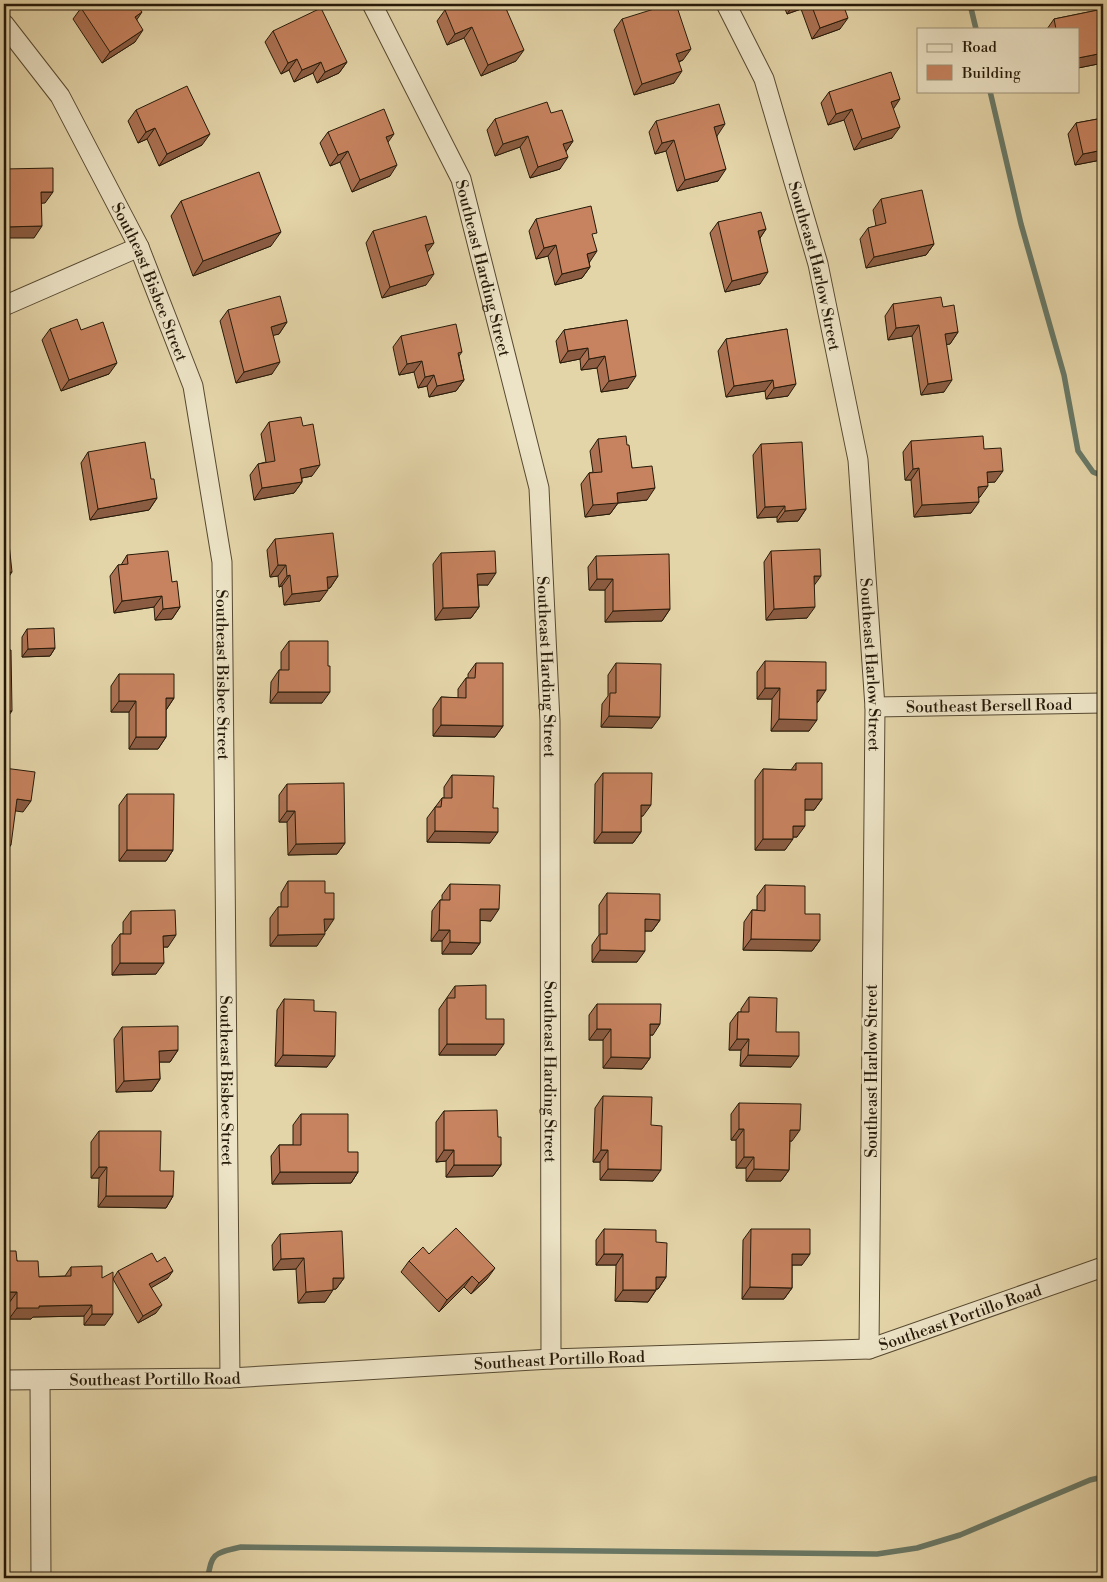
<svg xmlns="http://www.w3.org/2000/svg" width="1107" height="1582" viewBox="0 0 1107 1582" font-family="'Libre Bodoni',serif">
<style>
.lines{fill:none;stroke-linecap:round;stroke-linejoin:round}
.stream{stroke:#697967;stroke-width:5.5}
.street-casing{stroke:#564931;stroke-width:21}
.street{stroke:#ede4c7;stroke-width:19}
.wall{fill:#ab7152;stroke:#261a09}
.shaded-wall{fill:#8b5c42;stroke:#261a09}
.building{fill:#c7835f;stroke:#261a09}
.labels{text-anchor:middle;stroke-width:5;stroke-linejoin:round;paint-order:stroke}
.street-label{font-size:16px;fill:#261a09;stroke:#ede4c7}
</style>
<rect width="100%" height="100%" fill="#e4d5a9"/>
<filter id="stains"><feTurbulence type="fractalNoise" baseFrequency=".004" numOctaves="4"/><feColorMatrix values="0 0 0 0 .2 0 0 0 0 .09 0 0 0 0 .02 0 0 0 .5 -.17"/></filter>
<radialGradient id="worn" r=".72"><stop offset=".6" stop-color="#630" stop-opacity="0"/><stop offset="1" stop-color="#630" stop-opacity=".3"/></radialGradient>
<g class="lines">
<g class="stream">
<path d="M 970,4 L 976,29"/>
<path d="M 990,91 L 1021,224 L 1064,375 L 1078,451 L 1093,472 L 1103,476"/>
<path d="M 208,1578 C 211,1551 217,1553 241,1547 L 877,1554 L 917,1548 L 960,1535 L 1090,1480 L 1103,1477"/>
</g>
<defs>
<g id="street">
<path id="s1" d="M 372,4 L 461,179 L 539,488 L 550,721 L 551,1359"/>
<path id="s2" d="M 726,4 L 764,79 L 818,264 L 858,460 L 875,707 L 869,1349"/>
<path id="s3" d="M 4,24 L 60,96 L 139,247 L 193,386 L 222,562 L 230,1378"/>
<path d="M 4,306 L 139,247"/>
<path id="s4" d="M 875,707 L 1103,703"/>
<path id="s5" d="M 4,1380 L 230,1378 L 551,1359 L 869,1349 L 1103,1267"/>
<path d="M 40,1381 L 41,1578"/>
</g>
</defs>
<use href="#street" class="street-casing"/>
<use href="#street" class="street"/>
</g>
<g class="wall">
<path d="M 783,4 L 843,4 L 840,29 L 812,39 L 801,9 L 787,14 Z"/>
<path d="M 471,6 L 516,61 L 481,76 L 464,38 L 447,45 L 437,21 L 445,10 Z"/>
<path d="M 81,8 L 137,20 L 135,42 L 102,63 L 73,19 Z"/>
<path d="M 1098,10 L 1102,28 L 1103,28 L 1103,63 L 1078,68 L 1078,29 L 1047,29 L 1054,19 Z"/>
<path d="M 622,19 L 683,60 L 679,62 L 674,83 L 634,95 L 614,30 Z"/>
<path d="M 273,31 L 347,62 L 339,73 L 317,83 L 313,73 L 294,82 L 289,70 L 281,74 L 265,42 Z"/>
<path d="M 829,92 L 893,108 L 892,138 L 854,150 L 844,120 L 828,125 L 821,103 Z"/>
<path d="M 136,110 L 202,145 L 159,166 L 147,139 L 138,143 L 128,121 Z"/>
<path d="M 551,113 L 573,141 L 566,151 L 560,169 L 530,178 L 520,147 L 495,156 L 487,130 L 495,119 Z"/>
<path d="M 1103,118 L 1103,172 L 1101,160 L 1075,165 L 1068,134 L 1076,123 Z"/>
<path d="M 656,121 L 717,136 L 718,181 L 677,191 L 666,151 L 655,154 L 649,132 Z"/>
<path d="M 328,132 L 388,143 L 390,176 L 352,192 L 340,162 L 330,166 L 320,143 Z"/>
<path d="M 881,199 L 934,244 L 926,255 L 866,268 L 860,239 L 868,228 L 876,226 L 873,210 Z"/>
<path d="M 181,201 L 271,246 L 193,276 L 171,216 Z"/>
<path d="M 536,219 L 593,238 L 589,262 L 590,267 L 582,278 L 555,285 L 548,256 L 536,259 L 529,231 Z"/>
<path d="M 718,222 L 766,229 L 760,238 L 760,284 L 725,292 L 710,233 Z"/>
<path d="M 373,231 L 427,253 L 426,285 L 382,298 L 366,243 Z"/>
<path d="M 1103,246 L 1103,265 L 1100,251 Z"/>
<path d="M 893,304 L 943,307 L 958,332 L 950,344 L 946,344 L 944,392 L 921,395 L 912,336 L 888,340 L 885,316 Z"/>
<path d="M 228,310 L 287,322 L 279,334 L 273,335 L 272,374 L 236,383 L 220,321 Z"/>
<path d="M 627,320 L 628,388 L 601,392 L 597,368 L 581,370 L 580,359 L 560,363 L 556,341 L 564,330 Z"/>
<path d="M 50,329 L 81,330 L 109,374 L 61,391 L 42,340 Z"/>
<path d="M 787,329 L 788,396 L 766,399 L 765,391 L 726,397 L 718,351 L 726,339 Z"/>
<path d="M 401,336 L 462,352 L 459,356 L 464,380 L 456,391 L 429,397 L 427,386 L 418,388 L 414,372 L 399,375 L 393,347 Z"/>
<path d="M 269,422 L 312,476 L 302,478 L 302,482 L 294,493 L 254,500 L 250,475 L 258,464 L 266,462 L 261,434 Z"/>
<path d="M 598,439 L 627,445 L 632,468 L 647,500 L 618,503 L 610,514 L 585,517 L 581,484 L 589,473 L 593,472 L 590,451 Z"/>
<path d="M 911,441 L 984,449 L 995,482 L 987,482 L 980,497 L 978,498 L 971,513 L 914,517 L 911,480 L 905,480 L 903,452 Z"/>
<path d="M 761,444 L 806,509 L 798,521 L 777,522 L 777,517 L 757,518 L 753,455 Z"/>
<path d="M 88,452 L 157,498 L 149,510 L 90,520 L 81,463 Z"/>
<path d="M 275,539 L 338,576 L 330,588 L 328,588 L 320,601 L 284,605 L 282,586 L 279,587 L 278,576 L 270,577 L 267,550 Z"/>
<path d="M 771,551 L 814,586 L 807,618 L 766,620 L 764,562 Z"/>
<path d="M 441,553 L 488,585 L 478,585 L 479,607 L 471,618 L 435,620 L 433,564 Z"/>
<path d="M 127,555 L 172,582 L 180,607 L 172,619 L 155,620 L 154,607 L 114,613 L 110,576 L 118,565 L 121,565 Z"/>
<path d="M 596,556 L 670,609 L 662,621 L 605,622 L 605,590 L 589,590 L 588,567 Z"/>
<path d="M 27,629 L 55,648 L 50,656 L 22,657 L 22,637 Z"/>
<path d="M 289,641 L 322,703 L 270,703 L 271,682 L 279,670 L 281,670 L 281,652 Z"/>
<path d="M 765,661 L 818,702 L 817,702 L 809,731 L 771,731 L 772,699 L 757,699 L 757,672 Z"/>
<path d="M 476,663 L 503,726 L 495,737 L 433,736 L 433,709 L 441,697 L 458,698 L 458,689 L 466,678 L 468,678 L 468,674 Z"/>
<path d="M 616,663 L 652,728 L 601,727 L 602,704 L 608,696 L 608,675 Z"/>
<path d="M 119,674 L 174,698 L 166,710 L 166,737 L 158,749 L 129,749 L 129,712 L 111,712 L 111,686 Z"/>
<path d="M 796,763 L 822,799 L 814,810 L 805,810 L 797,837 L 793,837 L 785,850 L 755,850 L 755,780 L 763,769 L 791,770 Z"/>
<path d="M 603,773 L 643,816 L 641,816 L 641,832 L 633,843 L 594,843 L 595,784 Z"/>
<path d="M 452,775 L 490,843 L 427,842 L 427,818 L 442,798 L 444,798 L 444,787 Z"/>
<path d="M 287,784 L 345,843 L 337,854 L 288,855 L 287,822 L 279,822 L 279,795 Z"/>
<path d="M 127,794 L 173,850 L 166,861 L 119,861 L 119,805 Z"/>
<path d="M 288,881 L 326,931 L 325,931 L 317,946 L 270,946 L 270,918 L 278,907 L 281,907 L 281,893 Z"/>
<path d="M 450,884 L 491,921 L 480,920 L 480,943 L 472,954 L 442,954 L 442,941 L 431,941 L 432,911 L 440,900 L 442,900 L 442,895 Z"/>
<path d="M 765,885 L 805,914 L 820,940 L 812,951 L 743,950 L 744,922 L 752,910 L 757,910 L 757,896 Z"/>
<path d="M 607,893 L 660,920 L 652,931 L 645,931 L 637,962 L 592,962 L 592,945 L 599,935 L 599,905 Z"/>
<path d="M 131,911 L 168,947 L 163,947 L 156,974 L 112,975 L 112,945 L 120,934 L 123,934 L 123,922 Z"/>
<path d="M 455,986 L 486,1019 L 496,1055 L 439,1055 L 439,1009 Z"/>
<path d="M 749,997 L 776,1032 L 791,1067 L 740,1066 L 741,1050 L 729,1050 L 730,1023 L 738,1012 L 741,1012 L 741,1009 Z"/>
<path d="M 284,999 L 314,1011 L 327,1067 L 275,1066 L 277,1010 Z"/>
<path d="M 597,1004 L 653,1035 L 650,1035 L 650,1058 L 642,1069 L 603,1068 L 603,1040 L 589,1040 L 589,1015 Z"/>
<path d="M 122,1027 L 178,1050 L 170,1062 L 159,1062 L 160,1079 L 152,1091 L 116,1092 L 114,1039 Z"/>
<path d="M 603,1096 L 651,1125 L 653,1181 L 600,1180 L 600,1162 L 593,1162 L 595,1108 Z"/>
<path d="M 739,1103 L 792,1141 L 790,1141 L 789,1170 L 781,1181 L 746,1181 L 746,1168 L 736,1168 L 736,1140 L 731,1140 L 731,1114 Z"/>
<path d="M 444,1111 L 498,1137 L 501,1165 L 493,1176 L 446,1177 L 446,1161 L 436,1162 L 436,1122 Z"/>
<path d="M 301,1114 L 348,1152 L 358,1172 L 351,1183 L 272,1184 L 271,1156 L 279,1145 L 293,1145 L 293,1125 Z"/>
<path d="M 99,1131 L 173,1196 L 166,1208 L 98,1207 L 99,1178 L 91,1178 L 91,1142 Z"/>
<path d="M 604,1229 L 656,1242 L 666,1277 L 658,1289 L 656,1289 L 656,1290 L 648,1302 L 615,1301 L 616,1265 L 596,1265 L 596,1240 Z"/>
<path d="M 751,1229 L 802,1265 L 792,1265 L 792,1288 L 784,1299 L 742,1299 L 743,1240 Z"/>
<path d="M 280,1234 L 344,1278 L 336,1289 L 333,1289 L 325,1302 L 298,1303 L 296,1269 L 273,1270 L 272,1245 Z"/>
<path d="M 4,1251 L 39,1277 L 65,1276 L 71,1267 L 102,1278 L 105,1325 L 84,1325 L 84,1316 L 33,1317 L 31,1319 L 9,1319 L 9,1303 L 4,1303 Z"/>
<path d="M 429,1254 L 487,1279 L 471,1294 L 464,1287 L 439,1312 L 401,1272 L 409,1261 Z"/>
<path d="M 118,1271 L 168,1278 L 151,1287 L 156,1313 L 138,1323 L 113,1279 Z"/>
</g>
<g class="shaded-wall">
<path d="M 794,4 L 805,4 L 801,9 L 787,14 Z"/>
<path d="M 142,12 L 134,24 L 135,17 Z"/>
<path d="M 848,18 L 840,29 L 812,39 L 820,28 Z"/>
<path d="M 472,27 L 464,38 L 447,45 L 455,34 Z"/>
<path d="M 143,30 L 135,42 L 102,63 L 110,52 Z"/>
<path d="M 691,49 L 683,60 L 668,65 L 676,54 Z"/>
<path d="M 524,50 L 516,61 L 481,76 L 488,65 Z"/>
<path d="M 1103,53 L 1103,63 L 1078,68 L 1078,58 Z"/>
<path d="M 297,59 L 289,70 L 281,74 L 288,63 Z"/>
<path d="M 321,62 L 313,73 L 294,82 L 302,70 Z"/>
<path d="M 347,62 L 339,73 L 317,83 L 325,72 Z"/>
<path d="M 682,71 L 674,83 L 634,95 L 642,84 Z"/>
<path d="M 900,99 L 892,111 L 891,102 Z"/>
<path d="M 852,109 L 844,120 L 828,125 L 836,114 Z"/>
<path d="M 725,124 L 717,136 L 706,138 L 714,127 Z"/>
<path d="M 900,127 L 892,138 L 854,150 L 862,139 Z"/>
<path d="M 155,128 L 147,139 L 138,143 L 146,132 Z"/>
<path d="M 210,134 L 202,145 L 159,166 L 167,154 Z"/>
<path d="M 394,134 L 386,145 L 386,137 Z"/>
<path d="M 528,136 L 520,147 L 495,156 L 503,144 Z"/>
<path d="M 674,140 L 666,151 L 655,154 L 662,143 Z"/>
<path d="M 573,141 L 565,153 L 563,144 Z"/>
<path d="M 1103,150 L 1103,157 L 1101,160 L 1075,165 L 1083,154 Z"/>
<path d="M 348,151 L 340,162 L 330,166 L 338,155 Z"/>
<path d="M 568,157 L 560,169 L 530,178 L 538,167 Z"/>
<path d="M 397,165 L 390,176 L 352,192 L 360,180 Z"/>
<path d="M 726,169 L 718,181 L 677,191 L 685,180 Z"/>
<path d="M 41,192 L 53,192 L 45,203 L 33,204 Z"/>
<path d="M 42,226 L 34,238 L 4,238 L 4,227 Z"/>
<path d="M 766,229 L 758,241 L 758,231 Z"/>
<path d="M 281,232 L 271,246 L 193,276 L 203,261 Z"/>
<path d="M 434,243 L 426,254 L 425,245 Z"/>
<path d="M 934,244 L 926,255 L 866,268 L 874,257 Z"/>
<path d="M 556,245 L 548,256 L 536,259 L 544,248 Z"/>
<path d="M 597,251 L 589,263 L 587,254 Z"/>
<path d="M 590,267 L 582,278 L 555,285 L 562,274 Z"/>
<path d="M 768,272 L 760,284 L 725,292 L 732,281 Z"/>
<path d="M 434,274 L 426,285 L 382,298 L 390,287 Z"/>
<path d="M 287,322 L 279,334 L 263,338 L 271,327 Z"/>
<path d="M 919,325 L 912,336 L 888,340 L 896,328 Z"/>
<path d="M 958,332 L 950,344 L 937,346 L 945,334 Z"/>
<path d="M 588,348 L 580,359 L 560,363 L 568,351 Z"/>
<path d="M 605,356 L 597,368 L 581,370 L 589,359 Z"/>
<path d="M 422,361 L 414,372 L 399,375 L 407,364 Z"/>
<path d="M 280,362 L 272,374 L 236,383 L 244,372 Z"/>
<path d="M 117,363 L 109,374 L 61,391 L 69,380 Z"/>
<path d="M 434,375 L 427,386 L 418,388 L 425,377 Z"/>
<path d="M 636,376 L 628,388 L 601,392 L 609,381 Z"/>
<path d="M 464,380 L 456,391 L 429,397 L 437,386 Z"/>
<path d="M 773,380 L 765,391 L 726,397 L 734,386 Z"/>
<path d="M 952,380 L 944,392 L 921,395 L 928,384 Z"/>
<path d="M 796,384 L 788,396 L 766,399 L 774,388 Z"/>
<path d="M 320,465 L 312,476 L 292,480 L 300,469 Z"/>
<path d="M 919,468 L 911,480 L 905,480 L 913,469 Z"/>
<path d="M 1003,471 L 995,482 L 979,483 L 987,472 Z"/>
<path d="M 302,482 L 294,493 L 254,500 L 262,488 Z"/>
<path d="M 988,486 L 980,497 L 970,498 L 978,487 Z"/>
<path d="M 655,488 L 647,500 L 618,503 L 610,514 L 585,517 L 593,505 L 617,493 Z"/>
<path d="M 157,498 L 149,510 L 90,520 L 98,509 Z"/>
<path d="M 979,502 L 971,513 L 914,517 L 922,505 Z"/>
<path d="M 785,506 L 777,517 L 757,518 L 765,507 Z"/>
<path d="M 806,509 L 798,521 L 777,522 L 785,511 Z"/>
<path d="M 278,565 L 286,565 L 278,576 L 270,577 Z"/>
<path d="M 12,572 L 4,584 L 4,573 Z"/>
<path d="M 496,573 L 488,585 L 469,585 L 477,574 Z"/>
<path d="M 290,575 L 282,586 L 279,587 L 287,576 Z"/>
<path d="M 338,576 L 330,588 L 319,589 L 327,577 Z"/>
<path d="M 814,576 L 821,576 L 813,587 Z"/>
<path d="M 597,579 L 613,579 L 605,590 L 589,590 Z"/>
<path d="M 328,590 L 320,601 L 284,605 L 292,594 Z"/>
<path d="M 162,596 L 154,607 L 114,613 L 122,601 Z"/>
<path d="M 180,607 L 172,619 L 155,620 L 163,609 Z"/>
<path d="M 479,607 L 471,618 L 435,620 L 443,608 Z"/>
<path d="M 815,607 L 807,618 L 766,620 L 774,609 Z"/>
<path d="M 670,609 L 662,621 L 605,622 L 613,611 Z"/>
<path d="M 55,648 L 50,656 L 22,657 L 28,649 Z"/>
<path d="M 765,688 L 780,688 L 772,699 L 757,699 Z"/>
<path d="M 817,690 L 826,690 L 818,702 L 809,701 Z"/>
<path d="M 278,692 L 330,692 L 322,703 L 270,703 Z"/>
<path d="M 166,698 L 174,698 L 166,710 L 158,710 Z"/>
<path d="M 119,701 L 136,701 L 129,712 L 111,712 Z"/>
<path d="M 4,711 L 12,711 L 4,722 Z"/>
<path d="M 609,716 L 660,717 L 652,728 L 601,727 Z"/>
<path d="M 779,719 L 817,720 L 809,731 L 771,731 Z"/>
<path d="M 441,725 L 503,726 L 495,737 L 433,736 Z"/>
<path d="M 136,737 L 166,737 L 158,749 L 129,749 Z"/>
<path d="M 17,799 L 31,801 L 23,812 L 9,810 Z"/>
<path d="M 805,799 L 822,799 L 814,810 L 797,810 Z"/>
<path d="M 641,805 L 651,805 L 643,816 L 633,816 Z"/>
<path d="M 287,811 L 295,811 L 287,822 L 279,822 Z"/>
<path d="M 793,826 L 805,826 L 797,837 L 786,837 Z"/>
<path d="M 435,831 L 498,832 L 490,843 L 427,842 Z"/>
<path d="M 602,832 L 641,832 L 633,843 L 594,843 Z"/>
<path d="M 763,839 L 793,839 L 785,850 L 755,850 Z"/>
<path d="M 345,843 L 337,854 L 288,855 L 296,844 Z"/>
<path d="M 4,844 L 11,845 L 4,854 Z"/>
<path d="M 127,850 L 173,850 L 166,861 L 119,861 Z"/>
<path d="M 480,909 L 499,909 L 491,921 L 472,920 Z"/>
<path d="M 324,919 L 334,919 L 326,931 L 316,931 Z"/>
<path d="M 645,919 L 660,920 L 652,931 L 637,931 Z"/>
<path d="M 439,930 L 450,930 L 442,941 L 431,941 Z"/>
<path d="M 325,934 L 317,946 L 270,946 L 278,935 Z"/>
<path d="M 176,935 L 168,947 L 155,947 L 163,936 Z"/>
<path d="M 751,939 L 820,940 L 812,951 L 743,950 Z"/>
<path d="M 450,942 L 480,943 L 472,954 L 442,954 Z"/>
<path d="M 600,950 L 645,951 L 637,962 L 592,962 Z"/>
<path d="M 120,963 L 164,963 L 156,974 L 112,975 Z"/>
<path d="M 650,1024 L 660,1024 L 653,1035 L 642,1035 Z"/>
<path d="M 597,1029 L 611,1029 L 603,1040 L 589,1040 Z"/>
<path d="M 737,1039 L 749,1039 L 741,1050 L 729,1050 Z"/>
<path d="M 447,1044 L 504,1044 L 496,1055 L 439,1055 Z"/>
<path d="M 178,1050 L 170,1062 L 151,1062 L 159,1051 Z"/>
<path d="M 283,1055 L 335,1056 L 327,1067 L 275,1066 Z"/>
<path d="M 748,1055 L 799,1056 L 791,1067 L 740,1066 Z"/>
<path d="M 611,1057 L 650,1058 L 642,1069 L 603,1068 Z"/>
<path d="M 160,1079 L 152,1091 L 116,1092 L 124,1081 Z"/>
<path d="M 739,1129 L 744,1129 L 736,1140 L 731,1140 Z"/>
<path d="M 790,1130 L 800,1130 L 792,1141 L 782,1141 Z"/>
<path d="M 444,1150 L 454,1150 L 446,1161 L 436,1162 Z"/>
<path d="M 601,1150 L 608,1150 L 600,1162 L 593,1162 Z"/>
<path d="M 744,1157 L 754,1157 L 746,1168 L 736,1168 Z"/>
<path d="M 454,1165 L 501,1165 L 493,1176 L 446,1177 Z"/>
<path d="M 99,1167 L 107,1167 L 99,1178 L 91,1178 Z"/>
<path d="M 608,1169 L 661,1170 L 653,1181 L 600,1180 Z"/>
<path d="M 754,1169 L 789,1170 L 781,1181 L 746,1181 Z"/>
<path d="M 280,1172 L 358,1172 L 351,1183 L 272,1184 Z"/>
<path d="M 106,1196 L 173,1196 L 166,1208 L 98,1207 Z"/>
<path d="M 604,1254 L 623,1254 L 616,1265 L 596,1265 Z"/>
<path d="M 792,1254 L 810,1254 L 802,1265 L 784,1265 Z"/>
<path d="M 304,1258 L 296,1269 L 273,1270 L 281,1259 Z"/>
<path d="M 495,1268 L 487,1279 L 471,1294 L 479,1283 Z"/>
<path d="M 173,1271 L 168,1278 L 144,1292 L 149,1284 Z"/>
<path d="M 472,1276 L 464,1287 L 439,1312 L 447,1300 Z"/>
<path d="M 656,1277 L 666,1277 L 658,1289 L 649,1288 Z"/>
<path d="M 333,1278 L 344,1278 L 336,1289 L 325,1290 Z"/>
<path d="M 750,1287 L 792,1288 L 784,1299 L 742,1299 Z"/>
<path d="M 333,1290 L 325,1302 L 298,1303 L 306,1292 Z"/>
<path d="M 623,1290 L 656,1290 L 648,1302 L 615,1301 Z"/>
<path d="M 4,1292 L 17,1292 L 9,1303 L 4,1303 Z"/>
<path d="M 92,1305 L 84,1316 L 33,1317 L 31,1319 L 9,1319 L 17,1308 L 39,1306 Z"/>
<path d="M 162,1305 L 156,1313 L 138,1323 L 143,1316 Z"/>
<path d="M 92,1314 L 113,1314 L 105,1325 L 84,1325 Z"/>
</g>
<g class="building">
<path d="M 87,4 L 136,4 L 142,12 L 135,17 L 143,30 L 110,52 L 81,8 Z"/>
<path d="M 459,4 L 469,4 L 471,6 L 477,4 L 504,4 L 524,50 L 488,65 L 472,27 L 455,34 L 445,10 Z"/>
<path d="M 670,4 L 676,4 L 691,49 L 676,54 L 682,71 L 642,84 L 622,19 Z"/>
<path d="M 811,4 L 843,4 L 848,18 L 820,28 Z"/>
<path d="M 321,8 L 347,62 L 325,72 L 321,62 L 302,70 L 297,59 L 288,63 L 273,31 Z"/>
<path d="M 1098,10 L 1102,28 L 1103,28 L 1103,53 L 1078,58 L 1078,29 L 1056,29 L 1054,19 Z"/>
<path d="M 891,72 L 900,99 L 891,102 L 900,127 L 862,139 L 852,109 L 836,114 L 829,92 Z"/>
<path d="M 187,86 L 210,134 L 167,154 L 155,128 L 146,132 L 136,110 Z"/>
<path d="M 547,102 L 551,113 L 562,110 L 573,141 L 563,144 L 568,157 L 538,167 L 528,136 L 503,144 L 495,119 Z"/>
<path d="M 719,104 L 725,124 L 714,127 L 726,169 L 685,180 L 674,140 L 662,143 L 656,121 Z"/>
<path d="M 384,109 L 394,134 L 386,137 L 397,165 L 360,180 L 348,151 L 338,155 L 328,132 Z"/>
<path d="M 1103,118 L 1103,150 L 1083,154 L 1076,123 Z"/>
<path d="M 53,168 L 53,192 L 41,192 L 42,226 L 4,227 L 4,169 Z"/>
<path d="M 259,172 L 281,232 L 203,261 L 181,201 Z"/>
<path d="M 922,190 L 934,244 L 874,257 L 868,228 L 886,223 L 881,199 Z"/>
<path d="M 591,206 L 597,233 L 592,234 L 597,251 L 587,254 L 590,267 L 562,274 L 556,245 L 544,248 L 536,219 Z"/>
<path d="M 761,212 L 766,229 L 758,231 L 768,272 L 732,281 L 718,222 Z"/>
<path d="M 426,216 L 434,243 L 425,245 L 434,274 L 390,287 L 373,231 Z"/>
<path d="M 280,296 L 287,322 L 271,327 L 280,362 L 244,372 L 228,310 Z"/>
<path d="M 941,297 L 943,307 L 954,305 L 958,332 L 945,334 L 952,380 L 928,384 L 919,325 L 896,328 L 893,304 Z"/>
<path d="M 77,319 L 81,330 L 103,322 L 117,363 L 69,380 L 50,329 Z"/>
<path d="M 627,320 L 636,376 L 609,381 L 605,356 L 589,359 L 588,348 L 568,351 L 564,330 Z"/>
<path d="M 456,324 L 462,352 L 458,353 L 464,380 L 437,386 L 434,375 L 425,377 L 422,361 L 407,364 L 401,336 Z"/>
<path d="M 787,329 L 796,384 L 774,388 L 773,380 L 734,386 L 726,339 Z"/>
<path d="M 301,417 L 303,426 L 313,424 L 320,465 L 300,469 L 302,482 L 262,488 L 258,464 L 275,461 L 269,422 Z"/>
<path d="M 626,436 L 627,445 L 629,445 L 632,468 L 652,466 L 655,488 L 617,493 L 618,503 L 593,505 L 589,473 L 602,472 L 598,439 Z"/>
<path d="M 983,436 L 984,449 L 1001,448 L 1003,471 L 987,472 L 988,486 L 978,487 L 979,502 L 922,505 L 919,468 L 913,469 L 911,441 Z"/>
<path d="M 145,442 L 151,479 L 154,479 L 157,498 L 98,509 L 88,452 Z"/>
<path d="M 802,442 L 806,509 L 785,511 L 785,506 L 765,507 L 761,444 Z"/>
<path d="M 333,533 L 338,576 L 327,577 L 328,590 L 292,594 L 290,575 L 287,576 L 286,565 L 278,565 L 275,539 Z"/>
<path d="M 8,534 L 12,572 L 4,573 L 4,535 Z"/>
<path d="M 820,549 L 821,576 L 814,576 L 815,607 L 774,609 L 771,551 Z"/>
<path d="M 168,551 L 172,582 L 177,581 L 180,607 L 163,609 L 162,596 L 122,601 L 118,565 L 128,564 L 127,555 Z"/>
<path d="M 495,551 L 496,573 L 477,574 L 479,607 L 443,608 L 441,553 Z"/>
<path d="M 669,554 L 670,609 L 613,611 L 613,579 L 597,579 L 596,556 Z"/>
<path d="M 54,628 L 55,648 L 28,649 L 27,629 Z"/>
<path d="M 289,641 L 328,641 L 328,666 L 330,666 L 330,692 L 278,692 L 279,670 L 289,670 Z"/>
<path d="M 4,650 L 11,650 L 12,711 L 4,711 Z"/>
<path d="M 765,661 L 826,662 L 826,690 L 817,690 L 817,720 L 779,719 L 780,688 L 765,688 Z"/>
<path d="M 476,663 L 503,663 L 503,726 L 441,725 L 441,697 L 466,698 L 466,678 L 475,678 Z"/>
<path d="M 616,663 L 661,664 L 660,717 L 609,716 L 610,693 L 616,693 Z"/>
<path d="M 119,674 L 174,674 L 174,698 L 166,698 L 166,737 L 136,737 L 136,701 L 119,701 Z"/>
<path d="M 796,763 L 822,763 L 822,799 L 805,799 L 805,826 L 793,826 L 793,839 L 763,839 L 763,769 L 796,770 Z"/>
<path d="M 4,768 L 35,772 L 31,801 L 17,799 L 11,845 L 4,844 Z"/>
<path d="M 603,773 L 652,773 L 651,805 L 641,805 L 641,832 L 602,832 Z"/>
<path d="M 452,775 L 494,776 L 493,808 L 498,808 L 498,832 L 435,831 L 435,807 L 441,807 L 442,798 L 452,798 Z"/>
<path d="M 344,783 L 345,843 L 296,844 L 295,811 L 287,811 L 287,784 Z"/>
<path d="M 127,794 L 174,794 L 173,850 L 127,850 Z"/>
<path d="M 288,881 L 325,881 L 325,893 L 334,893 L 334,919 L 324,919 L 325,934 L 278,935 L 278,907 L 288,907 Z"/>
<path d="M 450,884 L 500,885 L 499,909 L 480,909 L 480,943 L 450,942 L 450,930 L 439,930 L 440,900 L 450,900 Z"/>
<path d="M 765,885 L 805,886 L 805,914 L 820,914 L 820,940 L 751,939 L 752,910 L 765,911 Z"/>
<path d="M 607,893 L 660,894 L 660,920 L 645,919 L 645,951 L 600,950 L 600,934 L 607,934 Z"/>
<path d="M 175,910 L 176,935 L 163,936 L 164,963 L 120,963 L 120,934 L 131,934 L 131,911 Z"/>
<path d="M 4,912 L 6,912 L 4,955 Z"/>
<path d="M 486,985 L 486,1019 L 504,1019 L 504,1044 L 447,1044 L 447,998 L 455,998 L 455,986 Z"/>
<path d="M 749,997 L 777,998 L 776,1032 L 799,1032 L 799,1056 L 748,1055 L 749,1039 L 737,1039 L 738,1012 L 749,1012 Z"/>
<path d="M 284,999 L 314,1000 L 314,1011 L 336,1012 L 335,1056 L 283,1055 Z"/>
<path d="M 597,1004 L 661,1004 L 660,1024 L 650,1024 L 650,1058 L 611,1057 L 611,1029 L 597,1029 Z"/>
<path d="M 178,1026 L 178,1050 L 159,1051 L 160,1079 L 124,1081 L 122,1027 Z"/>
<path d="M 603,1096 L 652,1097 L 651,1125 L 662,1126 L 661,1170 L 608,1169 L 608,1150 L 601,1150 Z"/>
<path d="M 739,1103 L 801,1104 L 800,1130 L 790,1130 L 789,1170 L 754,1169 L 754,1157 L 744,1157 L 744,1129 L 739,1129 Z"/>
<path d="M 497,1110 L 498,1137 L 501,1137 L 501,1165 L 454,1165 L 454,1150 L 444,1150 L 444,1111 Z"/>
<path d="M 301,1114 L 348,1114 L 348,1152 L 358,1152 L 358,1172 L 280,1172 L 279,1145 L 301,1145 Z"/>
<path d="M 99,1131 L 161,1131 L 160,1171 L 174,1171 L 173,1196 L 106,1196 L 107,1167 L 99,1167 Z"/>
<path d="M 456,1228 L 495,1268 L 479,1283 L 472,1276 L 447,1300 L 409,1261 L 423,1247 L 429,1254 Z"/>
<path d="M 604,1229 L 656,1230 L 656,1242 L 667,1243 L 666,1277 L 656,1277 L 656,1290 L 623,1290 L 623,1254 L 604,1254 Z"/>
<path d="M 751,1229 L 810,1229 L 810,1254 L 792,1254 L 792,1288 L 750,1287 Z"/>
<path d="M 342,1231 L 344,1278 L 333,1278 L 333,1290 L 306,1292 L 304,1258 L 281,1259 L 280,1234 Z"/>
<path d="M 4,1251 L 16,1251 L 17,1261 L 38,1261 L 39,1277 L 71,1276 L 71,1267 L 102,1266 L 102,1278 L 113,1272 L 113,1314 L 92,1314 L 92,1305 L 39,1306 L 39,1308 L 17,1308 L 17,1292 L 4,1292 Z"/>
<path d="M 152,1253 L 157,1262 L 165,1257 L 173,1271 L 149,1284 L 162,1305 L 143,1316 L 118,1271 Z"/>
</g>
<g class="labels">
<g class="street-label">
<text dy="6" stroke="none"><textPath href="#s2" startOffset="278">Southeast Harlow Street</textPath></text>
<text dy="6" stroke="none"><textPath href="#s1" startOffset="288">Southeast Harding Street</textPath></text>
<text dy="6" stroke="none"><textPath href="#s3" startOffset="298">Southeast Bisbee Street</textPath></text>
<text dy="6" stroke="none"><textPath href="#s1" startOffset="694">Southeast Harding Street</textPath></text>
<text dy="6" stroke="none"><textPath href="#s2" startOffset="682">Southeast Harlow Street</textPath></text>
<text dy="6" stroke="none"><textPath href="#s3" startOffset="702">Southeast Bisbee Street</textPath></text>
<text dy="6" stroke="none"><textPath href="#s4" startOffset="114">Southeast Bersell Road</textPath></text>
<text dy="6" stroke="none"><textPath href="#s1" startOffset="1099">Southeast Harding Street</textPath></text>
<text transform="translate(871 1071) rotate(-90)" y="6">Southeast Harlow Street</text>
<text dy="6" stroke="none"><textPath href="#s3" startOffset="1108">Southeast Bisbee Street</textPath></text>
<text dy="6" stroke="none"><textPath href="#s5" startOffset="962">Southeast Portillo Road</textPath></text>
<text dy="6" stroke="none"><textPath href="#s5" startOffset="556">Southeast Portillo Road</textPath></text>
<text dy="6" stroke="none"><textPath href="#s5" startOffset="151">Southeast Portillo Road</textPath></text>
</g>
</g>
<rect width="1107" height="1582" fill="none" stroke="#e4d5a9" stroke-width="20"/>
<rect x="5" y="5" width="1097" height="1572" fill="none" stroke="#261a09" stroke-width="2.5"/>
<rect x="10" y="10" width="1087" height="1562" fill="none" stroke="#261a09"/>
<rect x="917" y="28" width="162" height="65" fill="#ede4c7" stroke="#9d937b"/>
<rect x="927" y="44" width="25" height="8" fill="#ede4c7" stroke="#9d937b"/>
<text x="962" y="52" font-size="15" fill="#261a09">Road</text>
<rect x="927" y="65" width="25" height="15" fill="#c7835f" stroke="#9d937b"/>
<text x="962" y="78" font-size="15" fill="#261a09">Building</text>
<rect width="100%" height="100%" filter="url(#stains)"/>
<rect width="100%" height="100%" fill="url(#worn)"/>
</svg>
